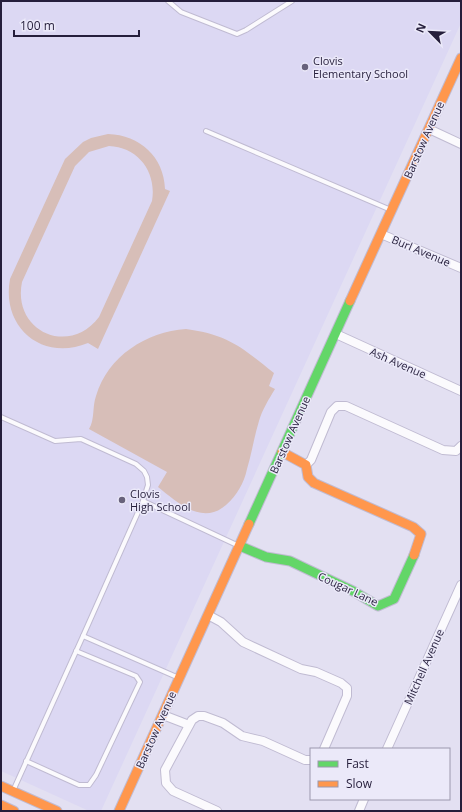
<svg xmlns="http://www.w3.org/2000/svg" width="462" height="812" viewBox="0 0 462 812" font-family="'Open Sans',sans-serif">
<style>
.built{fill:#dcd8f3}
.green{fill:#d7beb8;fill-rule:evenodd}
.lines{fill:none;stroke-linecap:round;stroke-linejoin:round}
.lane-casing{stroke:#c0bbd2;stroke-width:6}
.street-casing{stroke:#c0bbd2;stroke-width:10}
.fast-casing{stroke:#c0bbd2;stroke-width:11}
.slow-casing{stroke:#c0bbd2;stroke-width:11}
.lane{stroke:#fbfafd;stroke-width:4}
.street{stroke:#fbfafd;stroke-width:8}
.fast{stroke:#63d668;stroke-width:9}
.slow{stroke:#ff974d;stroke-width:9}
.poi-dot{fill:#68627b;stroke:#ebe9f9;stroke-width:1.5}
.labels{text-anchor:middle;stroke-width:3;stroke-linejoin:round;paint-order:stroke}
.poi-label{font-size:11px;fill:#251e3b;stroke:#ebe9f9;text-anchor:start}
.street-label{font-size:11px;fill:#251e3b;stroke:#ebe9f9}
</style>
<rect width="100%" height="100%" fill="#e3e0f2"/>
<path class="built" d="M 1,1 L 461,1 L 461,23 L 101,811 L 89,811 L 1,771 Z"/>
<g class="green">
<path d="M 108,134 C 140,135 164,157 165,189 L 170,191 L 98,349 L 88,343 C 42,362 1,327 10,279 L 65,159 L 83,142 L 91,138 ZM 109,146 C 138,147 157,172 152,201 L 99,317 C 69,357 12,331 22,282 L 75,166 L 89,152 Z"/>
<path d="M 186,329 C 229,335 241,347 274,373 L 269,386 L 275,389 C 269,399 262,410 259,421 C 254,437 252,453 247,469 C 244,483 237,495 226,505 C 202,526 177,502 158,487 L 167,472 L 89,429 C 95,419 92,407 96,396 C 108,356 146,332 186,329 Z"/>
</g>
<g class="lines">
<defs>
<g id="lane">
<path d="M 168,1 L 181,12 L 237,34 L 246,30 L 292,1"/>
<path d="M 206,131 L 391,210"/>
<path d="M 1,417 L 55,441 L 81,439 L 136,464 L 144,471 L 147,477 L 148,485 L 143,501"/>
<path d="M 83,636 L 143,501 L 239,546"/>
<path d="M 26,761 L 79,785 L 89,785 L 96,775 L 140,682 L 136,676 L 76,651"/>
<path d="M 13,791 L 83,636 L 179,678"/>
</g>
<g id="street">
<path d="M 429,129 L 461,144"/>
<path d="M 381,234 L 461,268"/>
<path d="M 336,334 L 461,391"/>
<path d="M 306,465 L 311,460 L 331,412 L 337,406 L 346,406 L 443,450 L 456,451 L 461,446"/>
<path d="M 208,615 L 221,622 L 243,642 L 301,669 L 316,672 L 341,683 L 347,688 L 347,696 L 324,749"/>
<path d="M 163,715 L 189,725"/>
<path d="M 387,749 L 461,585"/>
<path d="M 217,811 L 173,791 L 166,783 L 165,770 L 192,720 L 198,716 L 204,716 L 223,723 L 242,736 L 263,741 L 305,760 L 311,760"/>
<path d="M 359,811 L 364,799"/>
</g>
<g id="fast">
<path d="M 249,524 L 350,301"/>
<path d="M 240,546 L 266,557 L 290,561 L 353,591 L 378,606 L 394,599 L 414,555"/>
</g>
<g id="slow">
<path d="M 350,301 L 461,58"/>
<path d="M 282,452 L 306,465 L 308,477 L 314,483 L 413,527 L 421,534 L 414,555"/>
<path d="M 1,786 L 57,811"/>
<path d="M 1,805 L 14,811"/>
<path d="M 119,811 L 249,524"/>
</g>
</defs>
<use href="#lane" class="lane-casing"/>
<use href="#street" class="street-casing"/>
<use href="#fast" class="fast-casing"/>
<use href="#slow" class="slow-casing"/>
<use href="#lane" class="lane"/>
<use href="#street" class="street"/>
<use href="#fast" class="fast"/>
<use href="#slow" class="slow"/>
</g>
<g class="poi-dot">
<circle cx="305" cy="67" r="4"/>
<circle cx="122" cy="500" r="4"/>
</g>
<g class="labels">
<g class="poi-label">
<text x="313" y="65">Clovis<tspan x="313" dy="13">Elementary School</tspan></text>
<text x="130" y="498">Clovis<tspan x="130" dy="13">High School</tspan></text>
</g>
<g class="street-label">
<text transform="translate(424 140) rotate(-66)" y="4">Barstow Avenue</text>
<text transform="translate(421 251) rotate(23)" y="4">Burl Avenue</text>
<text transform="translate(398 363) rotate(24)" y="4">Ash Avenue</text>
<text transform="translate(290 435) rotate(-66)" y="4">Barstow Avenue</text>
<text transform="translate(348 589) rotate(25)" y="4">Cougar Lane</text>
<text transform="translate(424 667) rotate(-66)" y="4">Mitchell Avenue</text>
<text transform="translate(156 730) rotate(-66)" y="4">Barstow Avenue</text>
</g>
</g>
<rect width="462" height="812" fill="none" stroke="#251e3b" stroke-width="4"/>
<rect x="310" y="748" width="140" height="52" fill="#ebe9f9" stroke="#9c98ad"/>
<rect x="318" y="761" width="20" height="6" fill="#63d668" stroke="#9c98ad"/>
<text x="346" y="768" font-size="12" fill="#251e3b">Fast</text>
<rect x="318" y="781" width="20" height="6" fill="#ff974d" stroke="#9c98ad"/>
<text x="346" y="788" font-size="12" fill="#251e3b">Slow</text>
<g transform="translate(430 32) rotate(294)" stroke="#ebe9f9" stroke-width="3" paint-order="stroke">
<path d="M0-3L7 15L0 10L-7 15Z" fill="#251e3b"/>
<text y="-6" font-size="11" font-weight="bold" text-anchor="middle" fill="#251e3b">N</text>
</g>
<path d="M14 30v6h125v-6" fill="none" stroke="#251e3b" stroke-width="2"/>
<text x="20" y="30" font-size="12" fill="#251e3b" stroke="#ebe9f9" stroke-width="3" paint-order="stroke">100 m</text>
</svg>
